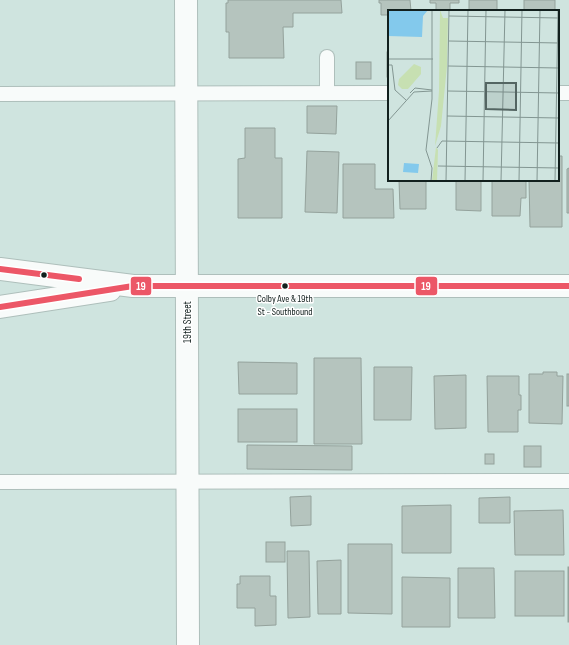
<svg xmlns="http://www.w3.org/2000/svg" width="569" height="645" viewBox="0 0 569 645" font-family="'Sofia Sans Condensed',sans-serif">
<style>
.building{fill:#b5c4be;stroke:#94a29c}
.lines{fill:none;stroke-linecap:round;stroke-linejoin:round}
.service-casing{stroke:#aebfbb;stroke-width:16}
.tertiary-casing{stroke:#aebfbb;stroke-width:24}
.secondary-casing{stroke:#aebfbb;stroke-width:24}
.service{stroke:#f8fbfa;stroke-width:14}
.tertiary{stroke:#f8fbfa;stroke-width:22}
.secondary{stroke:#f8fbfa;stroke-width:22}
.bus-1-casing{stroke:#fff;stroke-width:9}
.bus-1{stroke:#ec5767;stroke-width:6}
.bus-dot{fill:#12201e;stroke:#fff;stroke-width:1.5}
.labels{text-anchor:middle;stroke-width:3;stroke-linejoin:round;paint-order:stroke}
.bus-label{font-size:10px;fill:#12201e;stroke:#fff}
.street-label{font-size:11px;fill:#12201e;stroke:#fff}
.inset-road{fill:none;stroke:#839692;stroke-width:1}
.view{fill:#546562;fill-opacity:0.15;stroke:#546562;stroke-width:2}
.inset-edge{fill:none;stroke:#12201e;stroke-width:2}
.line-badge{stroke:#fff;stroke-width:1.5}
.badge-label{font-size:11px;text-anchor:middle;font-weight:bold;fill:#fff}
</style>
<rect width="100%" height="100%" fill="#cfe4df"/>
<g class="building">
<path d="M 228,0 L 341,0 L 342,13 L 293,13 L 293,27 L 283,27 L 284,58 L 229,58 L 229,32 L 226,32 L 226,3 L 228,3 Z"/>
<path d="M 379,0 L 410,0 L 411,11 L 389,11 L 389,15 L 381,15 L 381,3 L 379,3 Z"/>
<path d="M 430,0 L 459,0 L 459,3 L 450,3 L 450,11 L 436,11 L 436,3 L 430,3 Z"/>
<rect x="469" y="0" width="28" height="11"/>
<rect x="524" y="0" width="31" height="11"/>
<rect x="387" y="52" width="2" height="25"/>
<rect x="356" y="62" width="15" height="17"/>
<path d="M 307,106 L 337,106 L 336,134 L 307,133 Z"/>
<path d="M 245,128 L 275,128 L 275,158 L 282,158 L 282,218 L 238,218 L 238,159 L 245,158 Z"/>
<path d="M 307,151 L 339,152 L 337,213 L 305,212 Z"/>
<path d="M 558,156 L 562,156 L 562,227 L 530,227 L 529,180 L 558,180 Z"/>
<path d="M 343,164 L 375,164 L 375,189 L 393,189 L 394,218 L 343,218 Z"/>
<path d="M 569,168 L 569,213 L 567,213 L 567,169 Z"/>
<path d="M 399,180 L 426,180 L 426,209 L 400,209 Z"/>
<path d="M 456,180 L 481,180 L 481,211 L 456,210 Z"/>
<path d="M 492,180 L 526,180 L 526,198 L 521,198 L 520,216 L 492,216 Z"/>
<path d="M 314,358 L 361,358 L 362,444 L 314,444 Z"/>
<path d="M 238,362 L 297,363 L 297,394 L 239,394 Z"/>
<path d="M 374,367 L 412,367 L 411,420 L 374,420 Z"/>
<path d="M 543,372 L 557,372 L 557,376 L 563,376 L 562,424 L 529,423 L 529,374 L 543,374 Z"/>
<rect x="567" y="374" width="2" height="32"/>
<path d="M 466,375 L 466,428 L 435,429 L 434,376 Z"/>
<path d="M 487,376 L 519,376 L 519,395 L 521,395 L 521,410 L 518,410 L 518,432 L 488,432 Z"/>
<rect x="238" y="409" width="59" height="33"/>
<path d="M 247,445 L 352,446 L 352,470 L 247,469 Z"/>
<rect x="524" y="446" width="17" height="21"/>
<rect x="485" y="454" width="9" height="10"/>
<path d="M 311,496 L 311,525 L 291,526 L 290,497 Z"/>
<path d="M 510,497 L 510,523 L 479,523 L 479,498 Z"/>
<path d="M 451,505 L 451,553 L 402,553 L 402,506 Z"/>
<path d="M 563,510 L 564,555 L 515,555 L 514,511 Z"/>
<rect x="266" y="542" width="19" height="20"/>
<path d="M 348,544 L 392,544 L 392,614 L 348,613 Z"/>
<path d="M 287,551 L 309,551 L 310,617 L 288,618 Z"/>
<path d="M 341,560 L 341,614 L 318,614 L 317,561 Z"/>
<rect x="568" y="567" width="1" height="55"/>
<path d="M 458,568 L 494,568 L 495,618 L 458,618 Z"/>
<rect x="515" y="571" width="49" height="45"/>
<path d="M 240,576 L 270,576 L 270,596 L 276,596 L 276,625 L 255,626 L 255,608 L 237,608 L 237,584 L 240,584 Z"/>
<path d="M 402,577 L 450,578 L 450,627 L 402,627 Z"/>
</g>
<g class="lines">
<defs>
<g id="service">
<path d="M 327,93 L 327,57"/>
<path d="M 558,93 L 569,93"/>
<path d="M 0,94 L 389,93"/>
<path d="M 0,482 L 569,481"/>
</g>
<path id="tertiary" d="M 186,0 L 188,645"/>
<g id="secondary">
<path d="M 0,269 L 133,286 L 569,286"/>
<path d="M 0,307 L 110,290"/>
</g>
</defs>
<use href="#service" class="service-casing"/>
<use href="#tertiary" class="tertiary-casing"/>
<use href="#secondary" class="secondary-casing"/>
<use href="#service" class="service"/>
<use href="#tertiary" class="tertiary"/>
<use href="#secondary" class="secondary"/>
<defs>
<g id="bus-1">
<path d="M 0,269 L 79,279"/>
<path d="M 0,307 L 133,286 L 569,286"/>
</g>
</defs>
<use href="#bus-1" class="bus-1-casing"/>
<use href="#bus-1" class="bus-1"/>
</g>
<g class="bus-dot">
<circle cx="44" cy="275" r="3.5"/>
<circle cx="285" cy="286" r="3.5"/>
</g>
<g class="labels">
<g class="bus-label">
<text x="285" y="302">Colby Ave &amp; 19th<tspan x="285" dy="13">St - Southbound</tspan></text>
</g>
<g class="street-label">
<text transform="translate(187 322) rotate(-90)" y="4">19th Street</text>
</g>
</g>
<g transform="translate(388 10)">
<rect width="171" height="171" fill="#cfe4df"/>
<path d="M 52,0 L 55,8 L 60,8 L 59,56 L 53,116 L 47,136 L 51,81 ZM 26,54 L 33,57 L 33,64 L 20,79 L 14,79 L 10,75 L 11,69 ZM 48,137 L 50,140 L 49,171 L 44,171 Z" fill="#c7e0b2"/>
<path d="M 0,0 L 40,0 L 35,6 L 34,27 L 0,26 ZM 16,153 L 31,154 L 30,163 L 15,162 Z" fill="#83c9ec"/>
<path class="inset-road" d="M 61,6 L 171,8M 61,31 L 171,33M 0,49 L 45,49M 0,55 L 4,55 L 7,80 L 18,90M 60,56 L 171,58M 60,81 L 171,83M 22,83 L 27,78 L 44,80M 59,106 L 171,108M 0,111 L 26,82 L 44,81M 49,138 L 54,131 L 171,133M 50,156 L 171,158M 43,171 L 44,158 L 38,140 L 44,89 L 44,0M 58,171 L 61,0M 77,171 L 80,0M 95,171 L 98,0M 113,171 L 117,0M 131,171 L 134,0M 149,171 L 152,0M 167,171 L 170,0"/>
<path class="view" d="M 98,73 L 128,73 L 128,100 L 98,99 Z"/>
<rect width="171" height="171" class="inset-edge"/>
</g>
<g class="line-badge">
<rect x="130" y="276" width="22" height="20" rx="4" fill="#ec5767"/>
<rect x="415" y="276" width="23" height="20" rx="4" fill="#ec5767"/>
</g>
<g class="badge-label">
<text x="141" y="290">19</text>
<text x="426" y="290">19</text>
</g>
</svg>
